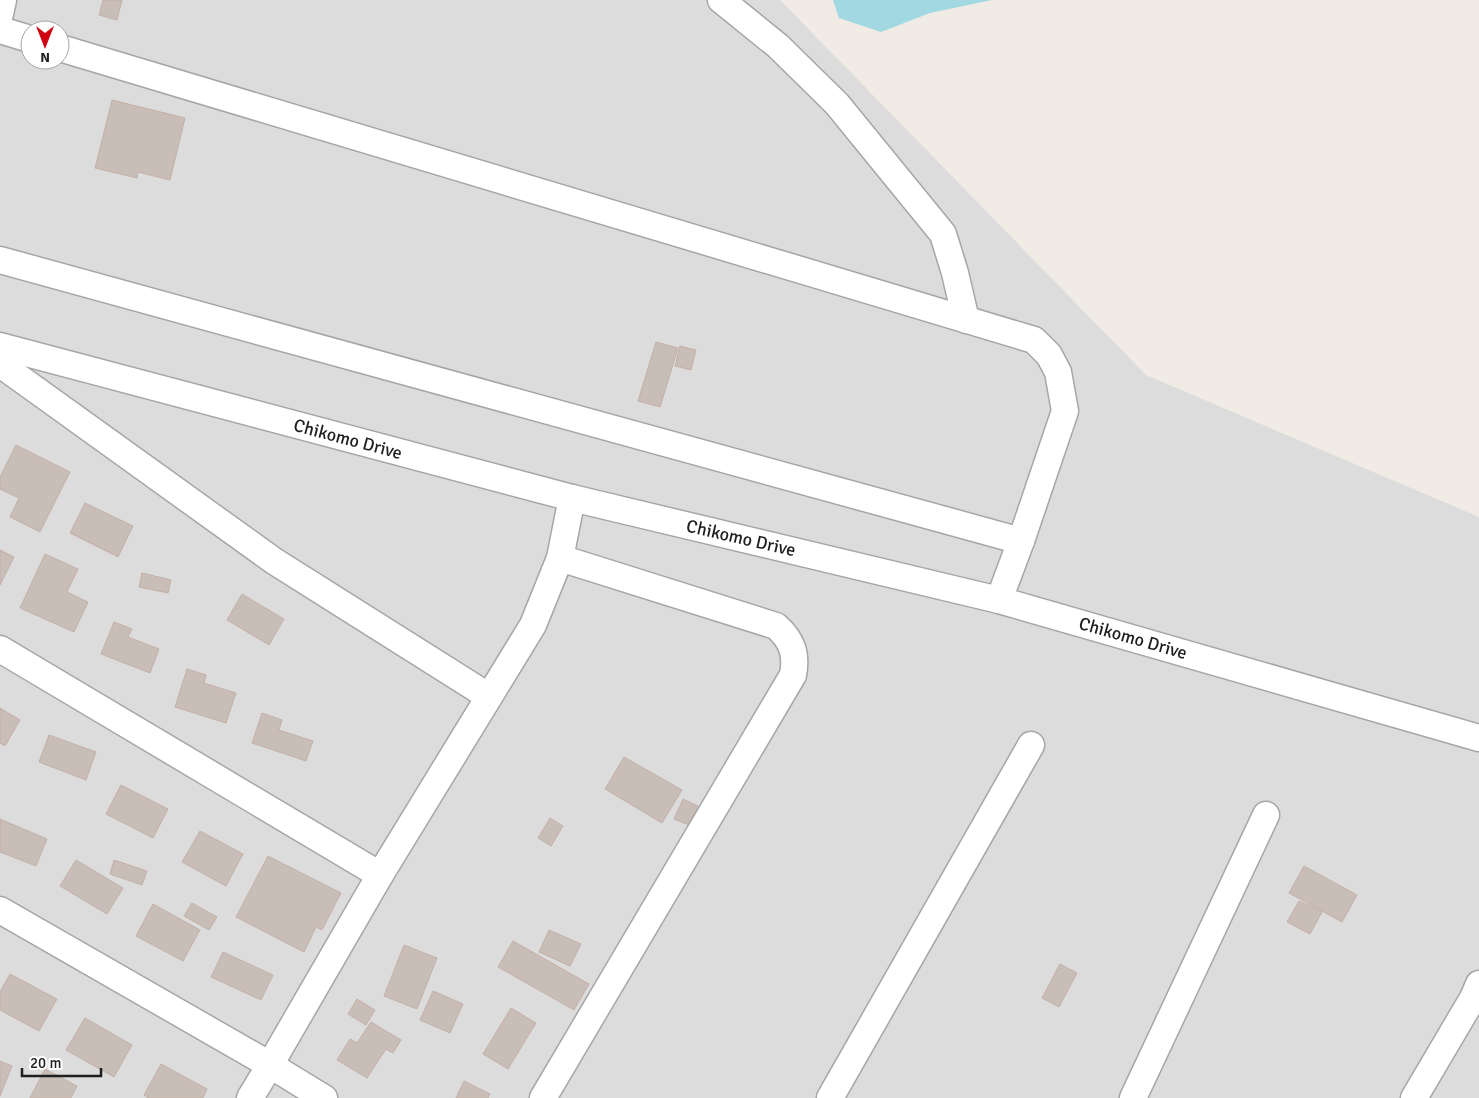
<svg xmlns="http://www.w3.org/2000/svg" width="1479" height="1098" viewBox="0 0 1479 1098" font-family="Signika,sans-serif">
<style>
.residential{fill:#dddcdc;fill-rule:evenodd}
.water{fill:#a2d8e1}
.building{fill:#c9bdb7;stroke:#c3b0a6}
.lines{fill:none;stroke-linecap:round;stroke-linejoin:round}
.minor-casing{stroke:#a6a6a6;stroke-width:29}
.minor{stroke:#fff;stroke-width:26}
.labels{text-anchor:middle;stroke-width:5;stroke-linejoin:round;paint-order:stroke}
.street-label{font-size:18px;fill:#1f1f1f;stroke:#fff}
</style>
<rect width="100%" height="100%" fill="#f0ebe4"/>
<path class="residential" d="M 0,0 L 780,0 L 1146,375 L 1479,517 L 1479,1098 L 0,1098 ZM 30,30 L 60,30 L 60,60 L 30,60 Z"/>
<path class="water" d="M 833,0 L 992,0 L 930,13 L 881,32 L 839,18 Z"/>
<g class="building">
<path d="M 103,0 L 122,0 L 117,20 L 99,15 Z"/>
<path d="M 112,100 L 185,118 L 170,180 L 138,172 L 137,178 L 95,168 Z"/>
<path d="M 656,342 L 678,348 L 660,407 L 638,401 Z"/>
<path d="M 680,346 L 696,350 L 691,370 L 675,366 Z"/>
<path d="M 16,445 L 70,472 L 40,532 L 10,517 L 19,498 L 0,489 L 0,477 Z"/>
<path d="M 85,503 L 133,526 L 118,557 L 70,533 Z"/>
<path d="M 0,550 L 14,557 L 0,585 Z"/>
<path d="M 45,554 L 78,569 L 67,592 L 88,602 L 74,632 L 20,608 Z"/>
<path d="M 142,573 L 171,580 L 168,593 L 139,587 Z"/>
<path d="M 242,594 L 284,619 L 269,645 L 227,620 Z"/>
<path d="M 114,622 L 132,629 L 128,637 L 159,649 L 150,673 L 101,654 Z"/>
<path d="M 187,669 L 206,675 L 204,683 L 236,693 L 226,723 L 175,707 Z"/>
<path d="M 0,708 L 20,720 L 5,746 L 0,743 Z"/>
<path d="M 262,713 L 282,720 L 279,730 L 313,741 L 306,761 L 252,743 Z"/>
<path d="M 49,735 L 96,752 L 86,780 L 39,762 Z"/>
<path d="M 624,757 L 682,790 L 662,823 L 605,789 Z"/>
<path d="M 121,785 L 168,809 L 153,838 L 106,814 Z"/>
<path d="M 683,799 L 698,806 L 689,825 L 674,819 Z"/>
<path d="M 550,818 L 563,826 L 551,846 L 538,838 Z"/>
<path d="M 0,819 L 47,839 L 36,866 L 0,852 Z"/>
<path d="M 200,831 L 243,854 L 226,886 L 182,862 Z"/>
<path d="M 268,856 L 341,893 L 322,930 L 316,927 L 304,952 L 236,917 Z"/>
<path d="M 76,860 L 123,888 L 107,914 L 60,886 Z"/>
<path d="M 114,860 L 147,871 L 142,885 L 110,874 Z"/>
<path d="M 1304,866 L 1357,895 L 1342,922 L 1289,893 Z"/>
<path d="M 1299,901 L 1322,912 L 1310,934 L 1287,922 Z"/>
<path d="M 192,903 L 217,917 L 209,930 L 184,916 Z"/>
<path d="M 153,904 L 200,930 L 183,961 L 136,936 Z"/>
<path d="M 549,930 L 581,944 L 570,966 L 539,952 Z"/>
<path d="M 513,941 L 589,984 L 574,1010 L 498,967 Z"/>
<path d="M 404,945 L 437,958 L 417,1009 L 384,996 Z"/>
<path d="M 223,952 L 273,975 L 261,1000 L 211,977 Z"/>
<path d="M 1060,964 L 1077,973 L 1059,1007 L 1042,998 Z"/>
<path d="M 10,974 L 57,999 L 39,1031 L 0,1010 L 0,992 Z"/>
<path d="M 433,991 L 463,1004 L 450,1033 L 420,1020 Z"/>
<path d="M 357,999 L 375,1010 L 366,1025 L 348,1014 Z"/>
<path d="M 511,1008 L 536,1023 L 508,1069 L 483,1054 Z"/>
<path d="M 85,1018 L 132,1045 L 114,1077 L 66,1050 Z"/>
<path d="M 371,1022 L 401,1040 L 393,1053 L 386,1049 L 367,1078 L 337,1060 L 350,1039 L 357,1043 Z"/>
<path d="M 0,1061 L 12,1066 L 0,1096 Z"/>
<path d="M 161,1064 L 207,1089 L 203,1098 L 148,1098 L 144,1095 Z"/>
<path d="M 45,1069 L 77,1086 L 71,1098 L 30,1098 Z"/>
<path d="M 464,1081 L 490,1094 L 488,1098 L 456,1098 Z"/>
</g>
<g class="lines">
<defs>
<g id="minor">
<path d="M 721,0 L 778,46 L 837,104 L 943,234 L 955,273 L 966,320"/>
<path d="M 0,14 L 3,0"/>
<path d="M 0,30 L 30,39"/>
<path d="M 60,48 L 1034,340 L 1049,355 L 1058,372 L 1065,411 L 1021,541 L 999,600"/>
<path d="M 0,260 L 1021,541"/>
<path d="M 0,346 L 572,498 L 999,600 L 1479,738"/>
<path d="M 0,364 L 274,561 L 488,696"/>
<path d="M 560,558 L 572,498"/>
<path d="M 0,649 L 380,875"/>
<path d="M 0,910 L 270,1065 L 380,875 L 533,625 L 560,558 L 776,626 C 792,640 797,654 793,675 L 543,1098"/>
<path d="M 250,1098 L 270,1065 L 324,1098"/>
<path d="M 830,1098 L 1031,745"/>
<path d="M 1133,1098 L 1266,815"/>
<path d="M 1414,1098 L 1473,998 L 1479,984"/>
</g>
</defs>
<use href="#minor" class="minor-casing"/>
<use href="#minor" class="minor"/>
</g>
<g class="labels">
<g class="street-label">
<text transform="translate(348 439) rotate(15)" y="6">Chikomo Drive</text>
<text transform="translate(741 538) rotate(13)" y="6">Chikomo Drive</text>
<text transform="translate(1133 638) rotate(16)" y="6">Chikomo Drive</text>
</g>
</g>
<g transform="translate(45 45) rotate(180)"><circle r="24" fill="#ffffff" stroke="#a5a5a5"/>
<path d="M0-4L9 19L0 12L-9 19Z" fill="#ce0011"/>
<text y="-8" font-size="14" font-weight="bold" text-anchor="middle" fill="#1f1f1f">N</text>
</g>
<path d="M22 1068v8h79v-8" fill="none" stroke="#1f1f1f" stroke-width="2.5"/>
<text x="30" y="1068" font-size="15" fill="#1f1f1f" stroke="#ffffff" stroke-width="4" paint-order="stroke">20 m</text>
</svg>
